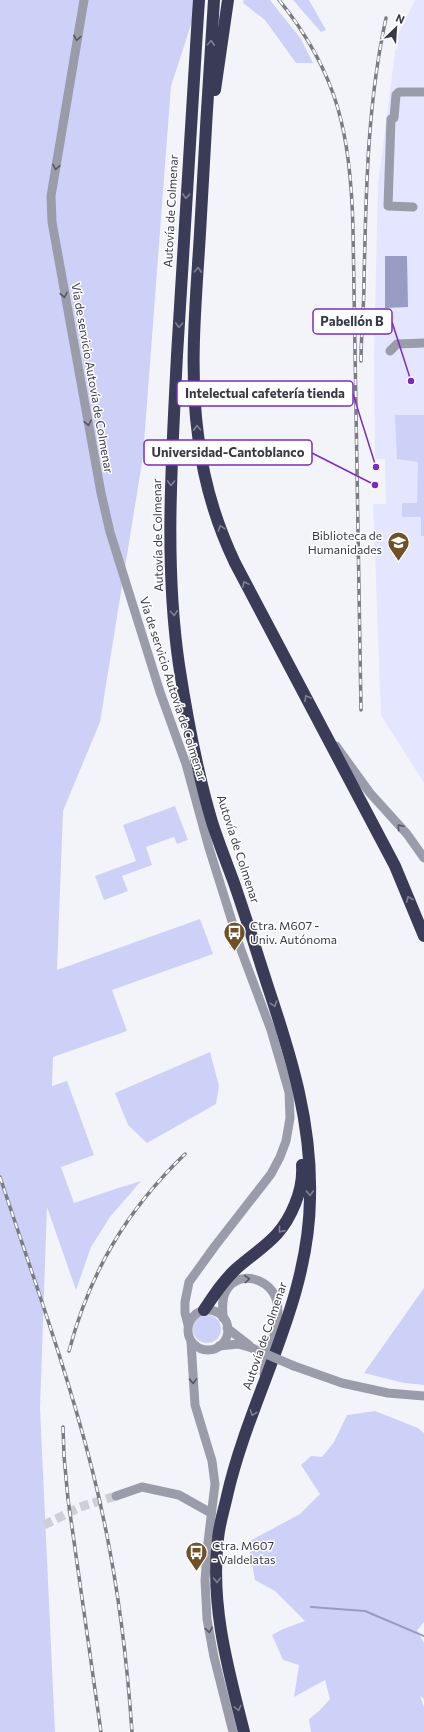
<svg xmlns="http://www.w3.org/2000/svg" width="424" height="1732" viewBox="0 0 424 1732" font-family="Commissioner,sans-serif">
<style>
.built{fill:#e4e6ff}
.green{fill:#ced1f7}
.water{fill:#999cc2}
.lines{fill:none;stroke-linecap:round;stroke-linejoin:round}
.stream{stroke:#999cc2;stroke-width:2}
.minor-tunnel{stroke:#cecfd6;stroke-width:9;stroke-dasharray:9 4.5;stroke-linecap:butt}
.minor{stroke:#9b9caa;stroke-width:9}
.highway{stroke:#3a3b56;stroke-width:12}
.rail-casing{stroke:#7a7b85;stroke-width:3.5}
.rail{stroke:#fff;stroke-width:2;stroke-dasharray:6;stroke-linecap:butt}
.minor-bridge{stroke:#9b9caa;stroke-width:9}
.oneway{stroke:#565765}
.oneway2{stroke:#7f8091}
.labels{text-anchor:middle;stroke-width:3;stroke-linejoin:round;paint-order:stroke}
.street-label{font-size:12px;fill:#393a47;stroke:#fff}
.poi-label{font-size:12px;fill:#393a47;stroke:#fff;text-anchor:start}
.leader{fill:none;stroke:#7b2cbf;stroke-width:1.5}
.callout-dot{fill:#7b2cbf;stroke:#fff;stroke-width:1.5}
.callout{fill:#fff;stroke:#7b2cbf;stroke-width:1.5}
.callout-label{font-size:13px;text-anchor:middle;font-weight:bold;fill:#393a47}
</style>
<rect width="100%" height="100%" fill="#f3f4fa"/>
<path class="built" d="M 415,0 L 424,0 L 424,783 L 381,715 L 373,504 L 386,504 L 385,459 L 375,459 L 374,353 L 378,184 L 397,37 Z"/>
<g class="green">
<path d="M 0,0 L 199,0 L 171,86 L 143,456 L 100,722 L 63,811 L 57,970 L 200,919 L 213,954 L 112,990 L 127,1031 L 53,1057 L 52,1086 L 67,1081 L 94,1155 L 61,1167 L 74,1203 L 115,1189 L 141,1181 L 110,1217 L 91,1247 L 76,1290 L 47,1207 L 40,1408 L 55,1732 L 0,1732 Z"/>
<path d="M 244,0 L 270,0 L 301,39 L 313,63 L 296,63 L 265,20 L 243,3 Z"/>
<path d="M 293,0 L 309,0 L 326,30 L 321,32 Z"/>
<path d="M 395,415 L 424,415 L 424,536 L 421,536 L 421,517 L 402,517 L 402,503 L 417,503 L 418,462 L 397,459 Z"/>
<path d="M 175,806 L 188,840 L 177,844 L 174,837 L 146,847 L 152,865 L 122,876 L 128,891 L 104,900 L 95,876 L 136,861 L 123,825 Z"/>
<path d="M 210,1052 L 219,1086 L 216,1104 L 147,1143 L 128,1125 L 115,1093 Z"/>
<path d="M 424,1288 L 424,1385 L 404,1383 L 364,1373 Z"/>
<circle cx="207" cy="1329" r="14"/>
<path d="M 375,1411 L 418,1428 L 424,1433 L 424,1622 L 417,1630 L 424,1643 L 424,1699 L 420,1696 L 424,1707 L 424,1732 L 311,1732 L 309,1719 L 319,1711 L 330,1699 L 325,1680 L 294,1697 L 299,1665 L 283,1660 L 272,1635 L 283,1629 L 305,1621 L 275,1591 L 255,1580 L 248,1542 L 300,1514 L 320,1494 L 301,1465 L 311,1456 L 322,1457 L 334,1442 L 347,1415 Z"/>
</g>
<path class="water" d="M 385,256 L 407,256 L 408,307 L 385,308 Z"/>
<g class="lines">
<path class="stream" d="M 311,1607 L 365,1611 L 424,1636"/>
<path class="minor-tunnel" d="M 44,1525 L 80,1507 L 116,1496"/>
<g class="minor">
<path d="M 84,0 L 51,196 L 52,222 L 101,493 L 110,532 L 160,692 L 186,764 L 209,848 L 241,950 L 271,1030 L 289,1092 L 290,1118 L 286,1141 L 280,1157 L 271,1174 L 215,1246 L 189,1282 L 185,1302 L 185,1313 L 188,1325"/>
<path d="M 413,207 L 388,206 L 391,119 L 394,118 L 396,95 L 399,92 L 424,92"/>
<path d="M 390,351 L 397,344 L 424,343"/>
<path d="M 336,746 L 370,793 L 407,834 L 424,858"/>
<circle cx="208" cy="1330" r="20"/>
<path d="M 223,1318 C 223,1309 221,1299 226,1291 C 239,1268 272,1279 277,1302 C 282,1327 266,1350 264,1374"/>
<path d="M 227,1328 L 249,1345"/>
<path d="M 191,1342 L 195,1405 L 212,1461 L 215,1484 L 208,1542 L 205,1580 L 207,1619 L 214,1657 L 233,1732"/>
<path d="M 219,1346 L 238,1344 L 252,1348"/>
<path d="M 294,1366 L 342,1383 L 388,1393 L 424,1396"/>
<path d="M 116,1496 L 142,1487 L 179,1495 L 211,1513"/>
</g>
<g class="highway">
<path d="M 199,0 C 191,118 184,236 177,355 C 172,458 164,562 179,665 C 187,717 197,772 212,822 C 218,841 226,861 233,880 C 246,917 257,953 269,990 C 292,1059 312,1124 310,1198 C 309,1304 250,1395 227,1496 C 224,1510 219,1525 218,1539 C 210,1605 228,1669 244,1732"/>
<path d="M 214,0 C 209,78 204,155 200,233 C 196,300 189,368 198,435 C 203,479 216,523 235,563 L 395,866 L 424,936"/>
<path d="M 215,90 L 228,0"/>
<path d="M 204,1310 C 214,1295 223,1281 236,1269 C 262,1246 281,1239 295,1204 C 300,1192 303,1179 302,1165"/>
</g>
<defs>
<g id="rail">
<path d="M 279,0 C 339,74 351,137 353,230 L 361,710"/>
<path d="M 361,361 C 361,335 364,308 364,282 C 366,194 367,105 386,18"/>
<path d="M 0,1177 C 32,1274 67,1370 92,1469 C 114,1555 126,1643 132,1732"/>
<path d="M 69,1351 C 90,1272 126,1211 185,1154"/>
<path d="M 63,1427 L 64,1456 L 68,1499 L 101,1732"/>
</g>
</defs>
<use href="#rail" class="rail-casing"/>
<use href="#rail" class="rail"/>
<path class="minor-bridge" d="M 252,1348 L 294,1366"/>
</g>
<defs><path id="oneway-chevron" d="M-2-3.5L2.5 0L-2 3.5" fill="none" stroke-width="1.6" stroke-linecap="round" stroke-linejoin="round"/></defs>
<g class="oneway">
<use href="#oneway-chevron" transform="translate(77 38) rotate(99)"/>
<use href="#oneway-chevron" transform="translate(56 167) rotate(99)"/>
<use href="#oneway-chevron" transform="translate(64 295) rotate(80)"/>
<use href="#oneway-chevron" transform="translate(88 423) rotate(80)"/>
<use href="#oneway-chevron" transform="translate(400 827) rotate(-131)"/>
<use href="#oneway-chevron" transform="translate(247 1279) rotate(-5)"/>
<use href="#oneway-chevron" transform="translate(193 1381) rotate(88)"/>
<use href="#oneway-chevron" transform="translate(209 1630) rotate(80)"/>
</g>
<g class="oneway2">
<use href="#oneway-chevron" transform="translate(211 43) rotate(-86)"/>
<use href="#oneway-chevron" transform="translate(186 196) rotate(93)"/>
<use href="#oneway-chevron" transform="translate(198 270) rotate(-87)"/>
<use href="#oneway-chevron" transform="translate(179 325) rotate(93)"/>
<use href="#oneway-chevron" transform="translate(197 428) rotate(-94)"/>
<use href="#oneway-chevron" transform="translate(171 483) rotate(92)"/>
<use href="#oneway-chevron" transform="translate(221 528) rotate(-109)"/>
<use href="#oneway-chevron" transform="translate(245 584) rotate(-116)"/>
<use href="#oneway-chevron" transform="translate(174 613) rotate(85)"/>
<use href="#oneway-chevron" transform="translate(307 698) rotate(-119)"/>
<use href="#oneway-chevron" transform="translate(409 899) rotate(-112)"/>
<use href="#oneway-chevron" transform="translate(274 1004) rotate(72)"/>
<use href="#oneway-chevron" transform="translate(310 1193) rotate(88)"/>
<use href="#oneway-chevron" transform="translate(281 1230) rotate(129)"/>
<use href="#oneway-chevron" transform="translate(253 1413) rotate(110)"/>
<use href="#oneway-chevron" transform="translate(217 1580) rotate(89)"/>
<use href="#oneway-chevron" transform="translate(238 1708) rotate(76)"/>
</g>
<defs>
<symbol id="university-pin" viewBox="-11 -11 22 30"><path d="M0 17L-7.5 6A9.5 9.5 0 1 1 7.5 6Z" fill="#705026" stroke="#fff"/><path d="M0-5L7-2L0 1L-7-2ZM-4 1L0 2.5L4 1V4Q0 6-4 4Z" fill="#fff"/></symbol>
<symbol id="bus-pin" viewBox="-11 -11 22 30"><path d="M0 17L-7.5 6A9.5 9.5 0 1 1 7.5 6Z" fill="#705026" stroke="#fff"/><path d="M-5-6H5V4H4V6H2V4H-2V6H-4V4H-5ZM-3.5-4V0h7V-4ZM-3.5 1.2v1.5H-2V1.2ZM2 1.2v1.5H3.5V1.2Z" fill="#fff"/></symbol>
</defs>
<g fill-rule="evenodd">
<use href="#university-pin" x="386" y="530" width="25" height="34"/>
<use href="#bus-pin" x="222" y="920" width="25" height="34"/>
<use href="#bus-pin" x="184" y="1540" width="25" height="34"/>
</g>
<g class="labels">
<g class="street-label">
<text transform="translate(171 211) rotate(-87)" y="4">Autovía de Colmenar</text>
<text transform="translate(92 378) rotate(80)" y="4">Vía de servicio Autovía de Colmenar</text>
<text transform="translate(158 535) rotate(-91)" y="4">Autovía de Colmenar</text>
<text transform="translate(173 689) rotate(72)" y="4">Vía de servicio Autovía de Colmenar</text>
<text transform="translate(238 849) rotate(72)" y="4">Autovía de Colmenar</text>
<text transform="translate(265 1336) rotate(-71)" y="4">Autovía de Colmenar</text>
</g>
<g class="poi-label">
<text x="382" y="540" text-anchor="end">Biblioteca de<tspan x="382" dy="14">Humanidades</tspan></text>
<text x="250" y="930">Ctra. M607 -<tspan x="250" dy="14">Univ. Autónoma</tspan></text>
<text x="212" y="1550">Ctra. M607<tspan x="212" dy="14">- Valdelatas</tspan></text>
</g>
</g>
<path class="leader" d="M411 381L392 322M376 467L353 394M375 485L312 453"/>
<g class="callout-dot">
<circle cx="411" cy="381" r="4"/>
<circle cx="376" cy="467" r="4"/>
<circle cx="375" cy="485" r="4"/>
</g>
<g class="callout">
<rect x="313" y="309" width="79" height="25" rx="4"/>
<rect x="177" y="381" width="176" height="25" rx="4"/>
<rect x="144" y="440" width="168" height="25" rx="4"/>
</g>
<g class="callout-label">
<text x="352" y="326">Pabellón B</text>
<text x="265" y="398">Intelectual cafetería tienda</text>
<text x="228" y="457">Universidad-Cantoblanco</text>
</g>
<g transform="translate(396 28) rotate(25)" stroke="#ffffff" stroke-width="3" paint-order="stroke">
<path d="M0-3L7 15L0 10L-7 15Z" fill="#393a47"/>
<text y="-6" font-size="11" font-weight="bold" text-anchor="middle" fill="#393a47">N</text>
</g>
</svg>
